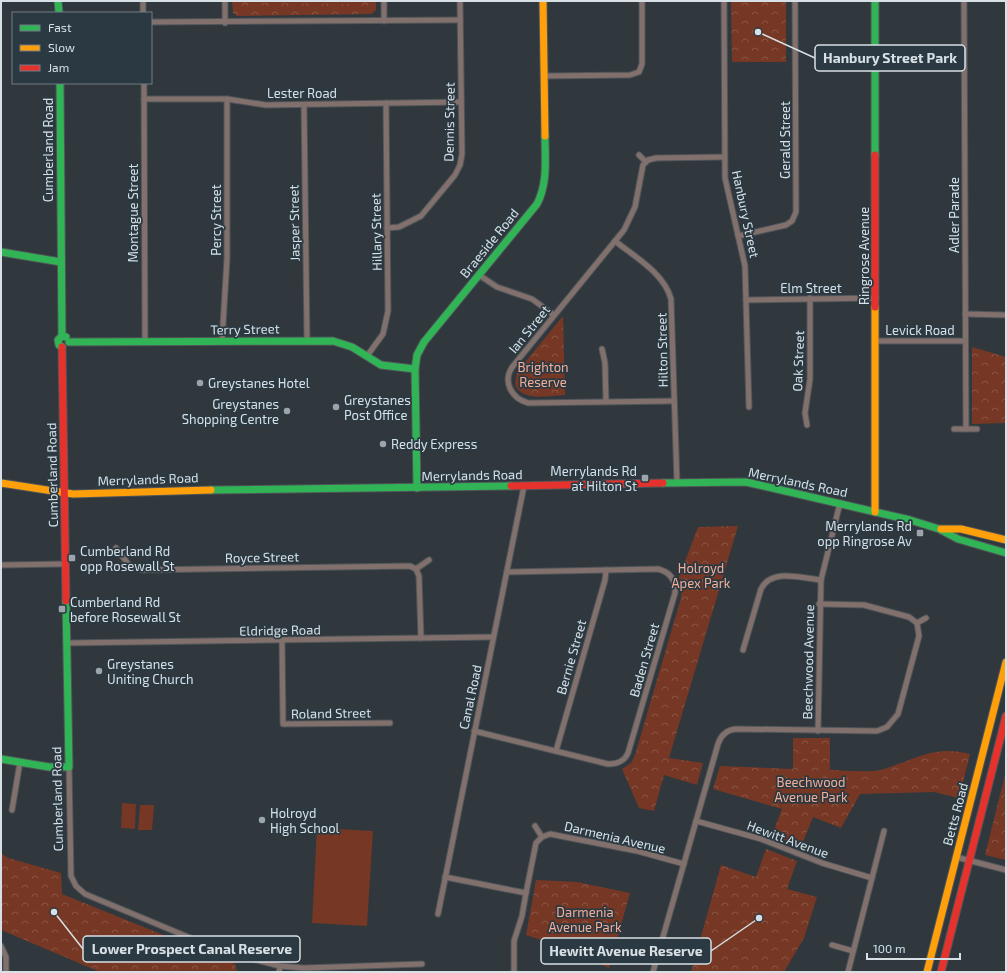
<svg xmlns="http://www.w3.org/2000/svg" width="1007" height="973" viewBox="0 0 1007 973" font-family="'Exo 2',sans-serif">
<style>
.park{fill:url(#park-crowns)}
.pitch{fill:#763724}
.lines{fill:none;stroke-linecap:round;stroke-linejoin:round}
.street-casing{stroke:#4f555a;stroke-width:7}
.fast-casing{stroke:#4f555a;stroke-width:9}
.slow-casing{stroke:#4f555a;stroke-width:9}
.jam-casing{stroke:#4f555a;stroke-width:9}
.street{stroke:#81706c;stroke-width:5}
.fast{stroke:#30b455;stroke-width:7}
.slow{stroke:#ff9f0a;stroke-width:7}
.jam{stroke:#e5322d;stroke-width:7}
.poi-dot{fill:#9da5aa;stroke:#2b3942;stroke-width:1.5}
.labels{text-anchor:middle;stroke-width:3.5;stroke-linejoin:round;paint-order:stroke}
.street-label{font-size:13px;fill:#d7e0e5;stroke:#2b3942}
.park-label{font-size:13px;fill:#f5ae98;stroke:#2b3942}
.poi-label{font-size:13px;fill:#d7e0e5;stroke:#2b3942;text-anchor:start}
.leader{fill:none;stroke:#d7e0e5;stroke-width:1.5}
.callout-dot{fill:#d7e0e5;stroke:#2b3942;stroke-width:1.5}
.callout{fill:#2b3942;stroke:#d7e0e5;stroke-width:1.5}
.callout-label{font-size:14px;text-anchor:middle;font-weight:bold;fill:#d7e0e5}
</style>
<defs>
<pattern id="park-crowns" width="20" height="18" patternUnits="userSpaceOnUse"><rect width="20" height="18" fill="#763724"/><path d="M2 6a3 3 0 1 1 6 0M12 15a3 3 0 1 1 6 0" fill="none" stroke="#895444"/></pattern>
</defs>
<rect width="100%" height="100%" fill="#30383d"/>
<g class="park">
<path d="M 232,1 L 376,1 L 376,10 L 371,14 L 237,16 L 233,13 Z"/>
<path d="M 731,1 L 786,1 L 786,62 L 732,62 Z"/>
<path d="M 563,316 L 565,395 C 549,396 523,402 515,385 L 517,372 Z"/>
<path d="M 972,347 L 1006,357 L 1006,423 L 972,424 Z"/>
<path d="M 738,526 L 669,758 L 703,763 L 697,785 L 664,775 L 654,811 L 639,808 L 622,769 L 631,763 L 635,755 L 681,598 L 682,586 L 679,577 L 698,527 Z"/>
<path d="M 793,738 L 830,738 L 830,770 C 844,770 867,773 880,770 C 914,761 932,744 970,754 L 959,798 L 934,792 L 860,794 L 841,828 L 813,817 L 801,847 L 772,835 L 782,809 L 713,789 L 720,766 L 793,769 Z"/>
<path d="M 1006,771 L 1006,860 L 985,855 Z"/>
<path d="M 766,849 L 797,861 L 787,889 L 817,897 L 804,938 L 784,972 L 691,972 L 721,865 L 756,877 Z"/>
<path d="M 1,853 L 8,858 L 61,873 L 62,894 L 235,964 L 237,972 L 100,972 L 1,930 Z"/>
<path d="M 536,880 L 577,882 L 630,893 L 609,968 L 560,946 L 526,935 Z"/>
</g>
<g class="pitch">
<path d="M 255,1 L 356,1 L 355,4 L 255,3 Z"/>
<path d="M 122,803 L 136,804 L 135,829 L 121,828 Z"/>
<path d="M 140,805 L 154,805 L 152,830 L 138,830 Z"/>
<path d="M 317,828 L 373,831 L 367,926 L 312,923 Z"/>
</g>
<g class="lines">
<defs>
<g id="street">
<path d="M 143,1 L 143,13"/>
<path d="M 225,1 L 225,23"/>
<path d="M 384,1 L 384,21"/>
<path d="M 724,1 L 725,178 L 745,266 L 749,407"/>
<path d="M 964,1 L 966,429"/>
<path d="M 151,22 L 460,20"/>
<path d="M 544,76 L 630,75 L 639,72 L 642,64 L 642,1"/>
<path d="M 144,83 L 145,342"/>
<path d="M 144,99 L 227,99 L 266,105 L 461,102"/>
<path d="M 304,105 L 307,340"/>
<path d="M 639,155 L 646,162"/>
<path d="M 387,228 L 399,227 L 421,216 L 455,175 L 460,165 L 462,154 L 460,1"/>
<path d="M 738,236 L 786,225 L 792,221 L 796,212 L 795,1"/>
<path d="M 615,241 C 635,257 664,273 671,299 L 677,483"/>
<path d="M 479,275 L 497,287 L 532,299 L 554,315"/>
<path d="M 746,300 L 876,298"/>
<path d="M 965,314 L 1006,315"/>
<path d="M 222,341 L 227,259 L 227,99"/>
<path d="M 876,341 L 965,341"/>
<path d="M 602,349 L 605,363 L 606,401"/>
<path d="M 367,356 L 383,334 L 388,311 L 386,103"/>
<path d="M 674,401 L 528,403 C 511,398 502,381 513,366 L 624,230 L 635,207 L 643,165 L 648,160 L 656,158 L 724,157"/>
<path d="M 807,425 L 805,413 L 810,379 L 810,298"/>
<path d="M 954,429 L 977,429"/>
<path d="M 116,548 L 129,565 L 142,570 L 410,566 L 416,569 L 419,576 L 421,638"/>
<path d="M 1,565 L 65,564"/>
<path d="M 416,569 L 429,560"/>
<path d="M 917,623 L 926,618"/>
<path d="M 282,641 L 283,724 L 390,723"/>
<path d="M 67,643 L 493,637"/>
<path d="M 743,650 L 761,589 C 771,568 803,578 821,580"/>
<path d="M 474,731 L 608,764 C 617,764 624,762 628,753 L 675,593 C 676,580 670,572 658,569 L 507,572"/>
<path d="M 818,731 L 821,580 L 840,503"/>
<path d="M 556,751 L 605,580 L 606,570"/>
<path d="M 69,767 L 71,876 L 76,886 L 85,894 L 224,952 L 280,966 L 304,968 L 422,964"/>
<path d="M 12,810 L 20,762"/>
<path d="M 696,821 L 761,839 L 822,863 L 872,878"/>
<path d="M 535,826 L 542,837"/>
<path d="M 956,857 L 1006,870"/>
<path d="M 445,877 L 526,893 L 536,843 L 542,837 L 550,834 L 637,851 L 684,864"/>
<path d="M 438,914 L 524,486"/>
<path d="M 832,945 L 853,951"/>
<path d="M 1,946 L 6,957 L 6,972"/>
<path d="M 279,972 L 280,966"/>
<path d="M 514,972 L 514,941 L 522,916 L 526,893"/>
<path d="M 653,972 L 718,744 C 721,735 726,730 736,729 L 877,731 L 887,727 L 898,714 L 919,636 L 917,623 L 909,617 L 864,605 L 819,604"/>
<path d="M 848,972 L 884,831"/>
</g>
<g id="fast">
<path d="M 58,1 L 59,13"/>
<path d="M 875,1 L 875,155"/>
<path d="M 60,83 L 62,336"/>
<path d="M 1,252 L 61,262"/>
<path d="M 69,342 L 333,341 L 352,347 L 381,365 L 415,369"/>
<path d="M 62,347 L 59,345 L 58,340 L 62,336 L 66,337"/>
<path d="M 663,483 L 746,482 L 910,520 L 939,529 L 958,539 L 1006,553"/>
<path d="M 417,488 L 415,369 L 417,355 L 424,342 L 537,204 C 548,183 545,159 545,136"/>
<path d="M 211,490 L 511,486"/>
<path d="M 1,759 L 49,767 L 69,767 L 66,601"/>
</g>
<g id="slow">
<path d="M 543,1 L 545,136"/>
<path d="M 875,307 L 875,512"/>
<path d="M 1,483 L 73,494 L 211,490"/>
<path d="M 941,529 L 961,529 L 1006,540"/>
<path d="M 927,972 L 1006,662"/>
</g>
<g id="jam">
<path d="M 875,155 L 875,307"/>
<path d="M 62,347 L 66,601"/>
<path d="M 511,486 L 663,483"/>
<path d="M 941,972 L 1006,716"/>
</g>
</defs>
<use href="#street" class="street-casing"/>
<use href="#fast" class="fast-casing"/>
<use href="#slow" class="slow-casing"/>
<use href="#jam" class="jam-casing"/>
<use href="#street" class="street"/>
<use href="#fast" class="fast"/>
<use href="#slow" class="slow"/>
<use href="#jam" class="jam"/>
</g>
<g class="poi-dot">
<circle cx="200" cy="383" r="4"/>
<circle cx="336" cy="407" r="4"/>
<circle cx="287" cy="411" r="4"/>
<circle cx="383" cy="444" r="4"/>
<rect x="641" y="474" width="8" height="8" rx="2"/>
<rect x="916" y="529" width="8" height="8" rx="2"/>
<rect x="68" y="554" width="8" height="8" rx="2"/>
<rect x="58" y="605" width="8" height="8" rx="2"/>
<circle cx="99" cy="671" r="4"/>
<circle cx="262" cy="820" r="4"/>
</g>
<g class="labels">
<g class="street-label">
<text x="302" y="98">Lester Road</text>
<text transform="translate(449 122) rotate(-89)" y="5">Dennis Street</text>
<text transform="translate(785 140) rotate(-90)" y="5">Gerald Street</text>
<text transform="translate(48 150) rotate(-90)" y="5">Cumberland Road</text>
<text transform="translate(133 213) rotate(-90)" y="5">Montague Street</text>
<text transform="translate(746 214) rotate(78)" y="5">Hanbury Street</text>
<text transform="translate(954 215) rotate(-90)" y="5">Adler Parade</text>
<text transform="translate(216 220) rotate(-90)" y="5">Percy Street</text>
<text transform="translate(294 223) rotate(-91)" y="5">Jasper Street</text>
<text transform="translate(376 232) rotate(-91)" y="5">Hillary Street</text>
<text transform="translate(489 243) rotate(-51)" y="5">Braeside Road</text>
<text transform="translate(864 256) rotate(-90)" y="5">Ringrose Avenue</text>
<text x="811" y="293">Elm Street</text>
<text transform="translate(245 329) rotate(-1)" y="5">Terry Street</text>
<text transform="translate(529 329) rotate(-51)" y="5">Ian Street</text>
<text x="920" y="335">Levick Road</text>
<text transform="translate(662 350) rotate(-91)" y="5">Hilton Street</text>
<text transform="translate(798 361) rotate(-88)" y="5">Oak Street</text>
<text transform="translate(52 475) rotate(-91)" y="5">Cumberland Road</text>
<text transform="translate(472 475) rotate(-1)" y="5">Merrylands Road</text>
<text transform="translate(148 479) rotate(-2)" y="5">Merrylands Road</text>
<text transform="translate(798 482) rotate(12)" y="5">Merrylands Road</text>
<text transform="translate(262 557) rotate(-1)" y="5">Royce Street</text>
<text transform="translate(280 630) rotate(-1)" y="5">Eldridge Road</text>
<text transform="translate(571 657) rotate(-74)" y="5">Bernie Street</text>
<text transform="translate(644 660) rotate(-74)" y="5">Baden Street</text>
<text transform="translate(808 662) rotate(-89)" y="5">Beechwood Avenue</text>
<text transform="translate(470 697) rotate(-78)" y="5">Canal Road</text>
<text transform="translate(331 713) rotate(-1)" y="5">Roland Street</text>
<text transform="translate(57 799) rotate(-91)" y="5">Cumberland Road</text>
<text transform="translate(955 814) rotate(-75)" y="5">Betts Road</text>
<text transform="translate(615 837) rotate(13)" y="5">Darmenia Avenue</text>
<text transform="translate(788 839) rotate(20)" y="5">Hewitt Avenue</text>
</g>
<g class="park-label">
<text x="543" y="372">Brighton<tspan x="543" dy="15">Reserve</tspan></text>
<text x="701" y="573">Holroyd<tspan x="701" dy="15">Apex Park</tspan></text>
<text x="811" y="787">Beechwood<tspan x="811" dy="15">Avenue Park</tspan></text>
<text x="585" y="917">Darmenia<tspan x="585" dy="15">Avenue Park</tspan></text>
</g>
<g class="poi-label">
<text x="208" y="388">Greystanes Hotel</text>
<text x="344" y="405">Greystanes<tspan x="344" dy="15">Post Office</tspan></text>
<text x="279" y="409" text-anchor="end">Greystanes<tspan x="279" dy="15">Shopping Centre</tspan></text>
<text x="391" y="449">Reddy Express</text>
<text x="637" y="476" text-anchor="end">Merrylands Rd<tspan x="637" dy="15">at Hilton St</tspan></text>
<text x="912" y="531" text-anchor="end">Merrylands Rd<tspan x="912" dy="15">opp Ringrose Av</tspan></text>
<text x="80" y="556">Cumberland Rd<tspan x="80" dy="15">opp Rosewall St</tspan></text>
<text x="70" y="607">Cumberland Rd<tspan x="70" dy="15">before Rosewall St</tspan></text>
<text x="107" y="669">Greystanes<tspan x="107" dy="15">Uniting Church</tspan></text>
<text x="270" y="818">Holroyd<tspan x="270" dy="15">High School</tspan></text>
</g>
</g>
<path class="leader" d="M758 32L815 58M54 912L83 949M759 918L711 951"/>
<g class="callout-dot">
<circle cx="758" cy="32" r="4"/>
<circle cx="54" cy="912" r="4"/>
<circle cx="759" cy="918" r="4"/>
</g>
<g class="callout">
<rect x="815" y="45" width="150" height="26" rx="4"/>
<rect x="83" y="936" width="217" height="26" rx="4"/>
<rect x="541" y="938" width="170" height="26" rx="4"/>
</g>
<g class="callout-label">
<text x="890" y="63">Hanbury Street Park</text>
<text x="192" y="954">Lower Prospect Canal Reserve</text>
<text x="626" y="956">Hewitt Avenue Reserve</text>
</g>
<rect width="1007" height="973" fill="none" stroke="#d7e0e5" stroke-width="4"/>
<rect x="12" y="12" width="140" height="72" fill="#2b3942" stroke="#707c83"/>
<rect x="20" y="25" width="20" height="6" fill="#30b455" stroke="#707c83"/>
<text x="48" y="32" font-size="12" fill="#d7e0e5">Fast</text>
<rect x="20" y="45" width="20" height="6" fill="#ff9f0a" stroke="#707c83"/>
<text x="48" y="52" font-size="12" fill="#d7e0e5">Slow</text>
<rect x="20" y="65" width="20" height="6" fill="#e5322d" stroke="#707c83"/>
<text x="48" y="72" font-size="12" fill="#d7e0e5">Jam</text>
<path d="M867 953v6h93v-6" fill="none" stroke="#d7e0e5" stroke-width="2"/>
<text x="873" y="953" font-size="12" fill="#d7e0e5" stroke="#2b3942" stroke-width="3" paint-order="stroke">100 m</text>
</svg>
